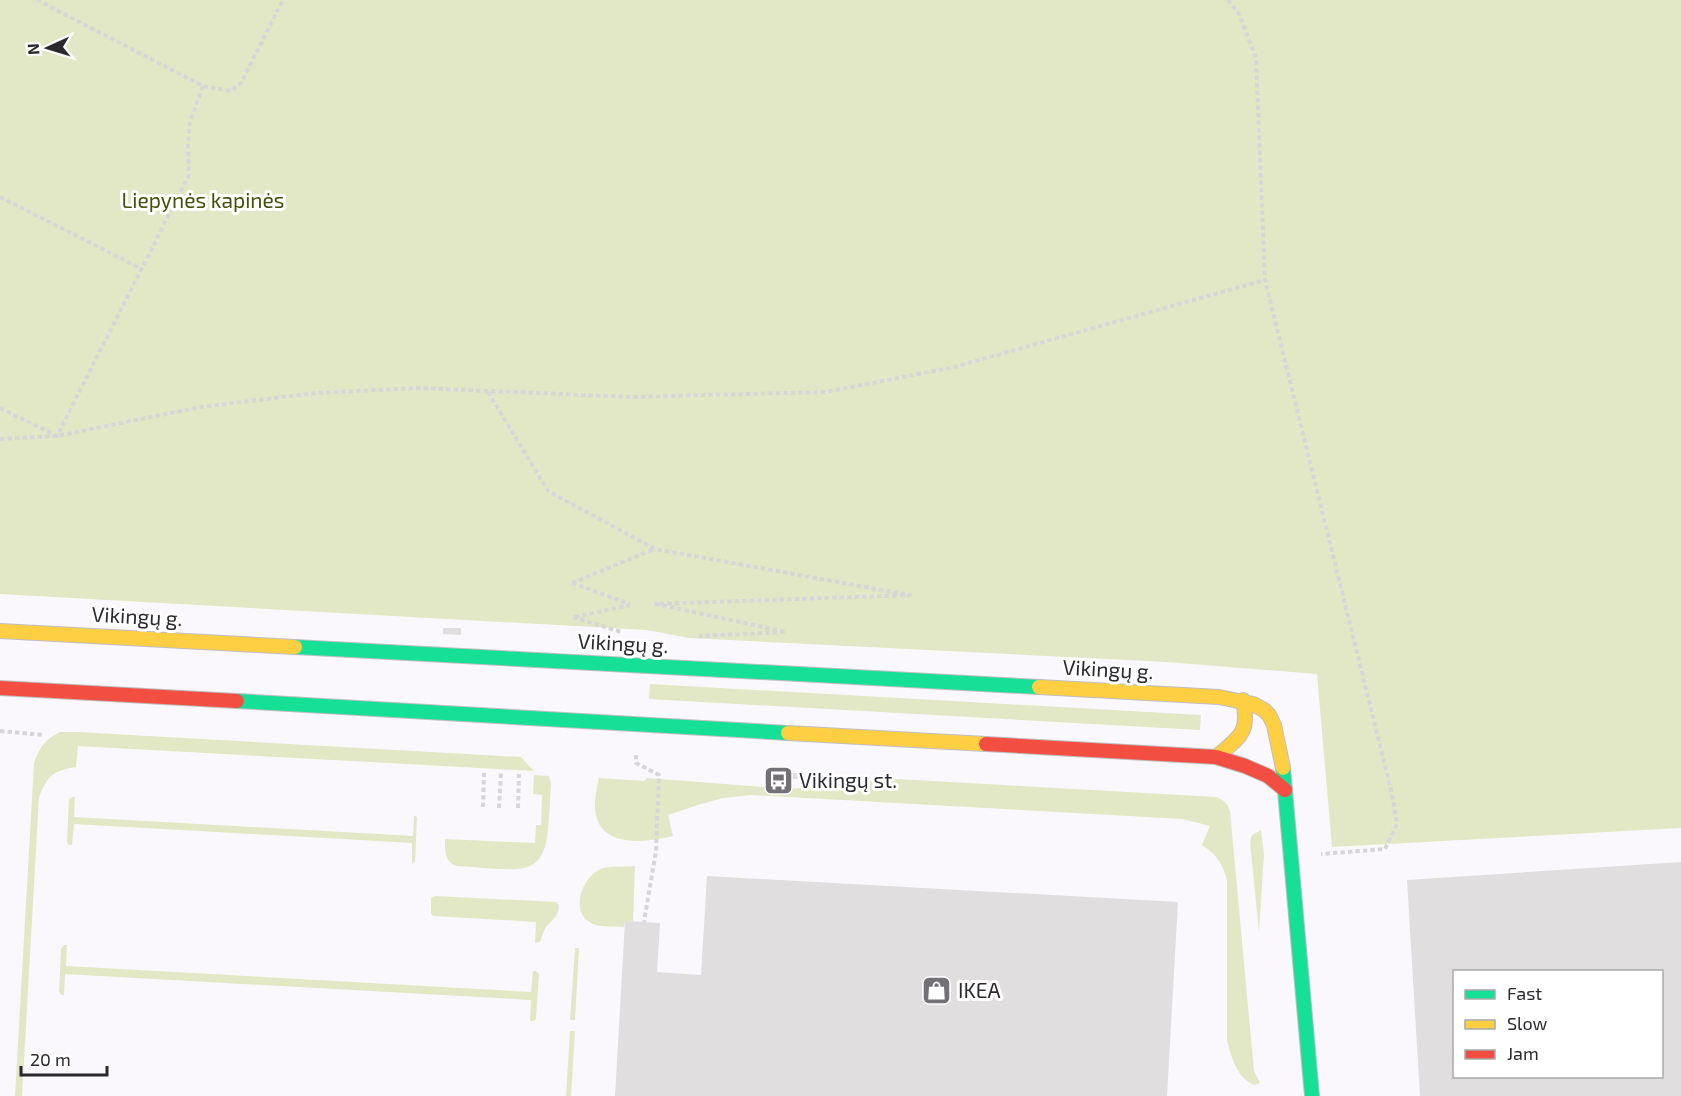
<svg xmlns="http://www.w3.org/2000/svg" width="1681" height="1096" viewBox="0 0 1681 1096" font-family="'Exo 2',sans-serif">
<style>
.green{fill:#e2e8c5}
.building{fill:#e1dedf;fill-rule:evenodd}
.lines{fill:none;stroke-linecap:round;stroke-linejoin:round}
.fast-casing{stroke:#bebdc0;stroke-width:16}
.slow-casing{stroke:#bebdc0;stroke-width:16}
.jam-casing{stroke:#bebdc0;stroke-width:16}
.path{stroke:#d7d6d7;stroke-width:4;stroke-dasharray:4.5 3;stroke-linecap:butt}
.fast{stroke:#16e098;stroke-width:14}
.slow{stroke:#ffcf43;stroke-width:14}
.jam{stroke:#f24e42;stroke-width:14}
.labels{text-anchor:middle;stroke-width:6;stroke-linejoin:round;paint-order:stroke}
.park-label{font-size:21px;fill:#464f08;stroke:#fff}
.street-label{font-size:21px;fill:#2b292d;stroke:#fff}
.poi-label{font-size:21px;fill:#2b292d;stroke:#fff;text-anchor:start}
</style>
<rect width="100%" height="100%" fill="#faf8fc"/>
<g class="green">
<path d="M 0,0 L 1681,0 L 1681,828 L 1332,847 L 1317,674 L 1167,662 L 689,638 L 646,630 L 0,594 Z"/>
<path d="M 650,684 L 1201,715 L 1200,730 L 649,699 Z"/>
<path d="M 60,732 L 77,732 L 521,757 L 534,771 L 78,746 L 76,767 C 53,771 48,775 39,797 L 22,1096 L 15,1096 L 34,763 C 39,748 45,739 60,732 Z"/>
<path d="M 534,775 L 549,776 L 551,784 C 550,795 550,806 549,817 C 547,840 547,868 516,869 C 497,870 476,867 456,866 C 444,861 445,850 445,839 L 535,843 L 536,825 L 541,825 L 542,795 L 533,794 Z"/>
<path d="M 599,778 L 644,781 L 647,778 L 789,789 L 897,779 L 1216,797 C 1224,800 1227,803 1230,811 L 1254,1071 L 1260,1083 L 1254,1085 C 1237,1078 1231,1057 1227,1040 L 1227,881 C 1223,864 1216,854 1202,845 L 1210,826 L 1183,819 L 752,795 L 723,798 L 701,804 L 668,815 L 673,836 C 640,844 592,848 595,801 C 596,793 597,786 599,778 Z"/>
<path d="M 72,797 L 75,797 L 74,817 L 413,836 L 414,816 L 416,816 L 417,818 L 415,862 L 412,864 L 412,843 L 74,824 L 72,845 L 69,845 L 67,842 L 69,799 Z"/>
<path d="M 1261,830 L 1264,854 L 1259,932 L 1250,842 L 1252,835 Z"/>
<path d="M 635,866 L 633,921 L 625,921 L 624,927 C 613,926 597,928 588,921 C 570,908 584,874 603,868 C 613,866 625,867 635,866 Z"/>
<path d="M 435,896 L 556,902 L 559,905 C 559,916 553,919 546,927 C 543,932 542,937 540,942 L 535,943 L 536,922 L 433,916 L 431,913 L 431,898 Z"/>
<path d="M 64,945 L 67,945 L 66,966 L 531,992 L 533,971 L 536,971 L 539,974 L 536,1019 L 534,1021 L 530,1021 L 531,1000 L 65,974 L 64,995 L 62,995 L 59,992 L 61,949 Z"/>
<path d="M 575,948 L 579,948 L 575,1020 L 570,1020 Z"/>
<path d="M 570,1031 L 575,1031 L 571,1096 L 566,1096 Z"/>
</g>
<g class="building">
<path d="M 443,628 L 461,628 L 461,635 L 443,634 Z"/>
<rect x="781" y="773" width="18" height="6"/>
<path d="M 1681,862 L 1681,1096 L 1420,1096 L 1407,880 ZM 1454,972 L 1662,972 L 1662,1076 L 1454,1076 Z"/>
<path d="M 707,876 L 1178,902 L 1167,1096 L 615,1096 L 625,921 L 660,923 L 657,972 L 701,975 Z"/>
</g>
<g class="lines">
<defs>
<g id="fast">
<path d="M 295,647 L 1039,687"/>
<path d="M 237,701 L 788,733"/>
<path d="M 1283,768 L 1312,1096"/>
</g>
<g id="slow">
<path d="M 0,631 L 295,647"/>
<path d="M 1039,687 L 1219,697 L 1253,704 L 1264,710 L 1269,715 L 1274,725 L 1283,768"/>
<path d="M 788,733 L 986,744"/>
<path d="M 1216,757 C 1240,737 1250,733 1243,700"/>
</g>
<g id="jam">
<path d="M 0,688 L 237,701"/>
<path d="M 986,744 L 1216,757 L 1245,766 L 1268,776 L 1285,790"/>
</g>
</defs>
<use href="#fast" class="fast-casing"/>
<use href="#slow" class="slow-casing"/>
<use href="#jam" class="jam-casing"/>
<g class="path">
<path d="M 37,0 L 203,86 L 231,91 L 241,83 L 283,0"/>
<path d="M 1228,0 L 1239,14 L 1256,58 L 1265,280 L 1392,794 L 1397,824 L 1385,849 L 1321,854"/>
<path d="M 0,197 L 142,269"/>
<path d="M 488,392 L 548,491 L 655,549 L 910,595 L 656,604 L 786,632 L 699,636"/>
<path d="M 0,408 L 57,436 L 189,175 L 188,145 L 190,122 L 203,86"/>
<path d="M 0,439 L 57,436 L 201,407 L 316,393 L 417,388 L 632,397 L 826,392 L 954,367 L 1265,280"/>
<path d="M 572,583 L 654,549"/>
<path d="M 572,583 L 630,604"/>
<path d="M 573,617 L 621,632"/>
<path d="M 575,617 L 630,605"/>
<path d="M 0,731 L 44,735"/>
<path d="M 636,755 L 636,763 L 659,775 L 656,851 L 644,922"/>
<path d="M 483,807 L 484,773"/>
<path d="M 499,808 L 501,772"/>
<path d="M 518,808 L 519,774"/>
</g>
<use href="#fast" class="fast"/>
<use href="#slow" class="slow"/>
<use href="#jam" class="jam"/>
</g>
<defs>
<symbol id="bus-square" viewBox="-11 -11 22 22"><rect x="-9" y="-9" width="18" height="18" rx="4" fill="#737175" stroke="#fff"/><path d="M-5-6H5V4H4V6H2V4H-2V6H-4V4H-5ZM-3.5-4V0h7V-4ZM-3.5 1.2v1.5H-2V1.2ZM2 1.2v1.5H3.5V1.2Z" fill="#fff"/></symbol>
<symbol id="shop-square" viewBox="-11 -11 22 22"><rect x="-9" y="-9" width="18" height="18" rx="4" fill="#737175" stroke="#fff"/><path d="M-5-2.5h2.3a2.7 3.5 0 0 1 5.4 0H5L5.5 6h-11ZM-1.5-2.5h3a1.5 2.3 0 0 0-3 0Z" fill="#fff"/></symbol>
</defs>
<g fill-rule="evenodd">
<use href="#bus-square" x="762" y="764" width="33" height="33"/>
<use href="#shop-square" x="920" y="974" width="33" height="33"/>
</g>
<g class="labels">
<g class="park-label">
<text x="203" y="208">Liepynės kapinės</text>
</g>
<g class="street-label">
<text transform="translate(137 617) rotate(3)" y="7">Vikingų g.</text>
<text transform="translate(623 644) rotate(3)" y="7">Vikingų g.</text>
<text transform="translate(1108 670) rotate(3)" y="7">Vikingų g.</text>
</g>
<g class="poi-label">
<text x="799" y="788">Vikingų st.</text>
<text x="958" y="998">IKEA</text>
</g>
</g>
<rect x="1453" y="970" width="210" height="108" fill="#ffffff" stroke="#aaa9ab" stroke-width="1.5"/>
<rect x="1465" y="990" width="30" height="9" fill="#16e098" stroke="#aaa9ab" stroke-width="1.5"/>
<text x="1507" y="1000" font-size="18" fill="#2b292d">Fast</text>
<rect x="1465" y="1020" width="30" height="9" fill="#ffcf43" stroke="#aaa9ab" stroke-width="1.5"/>
<text x="1507" y="1030" font-size="18" fill="#2b292d">Slow</text>
<rect x="1465" y="1050" width="30" height="9" fill="#f24e42" stroke="#aaa9ab" stroke-width="1.5"/>
<text x="1507" y="1060" font-size="18" fill="#2b292d">Jam</text>
<g transform="translate(48 48) rotate(266)" stroke="#ffffff" stroke-width="4.5" paint-order="stroke">
<path d="M0-4.5L10 22L0 15L-10 22Z" fill="#2b292d"/>
<text y="-9" font-size="16" font-weight="bold" text-anchor="middle" fill="#2b292d">N</text>
</g>
<path d="M21 1066v9h86v-9" fill="none" stroke="#2b292d" stroke-width="3"/>
<text x="30" y="1066" font-size="18" fill="#2b292d" stroke="#ffffff" stroke-width="4.5" paint-order="stroke">20 m</text>
</svg>
